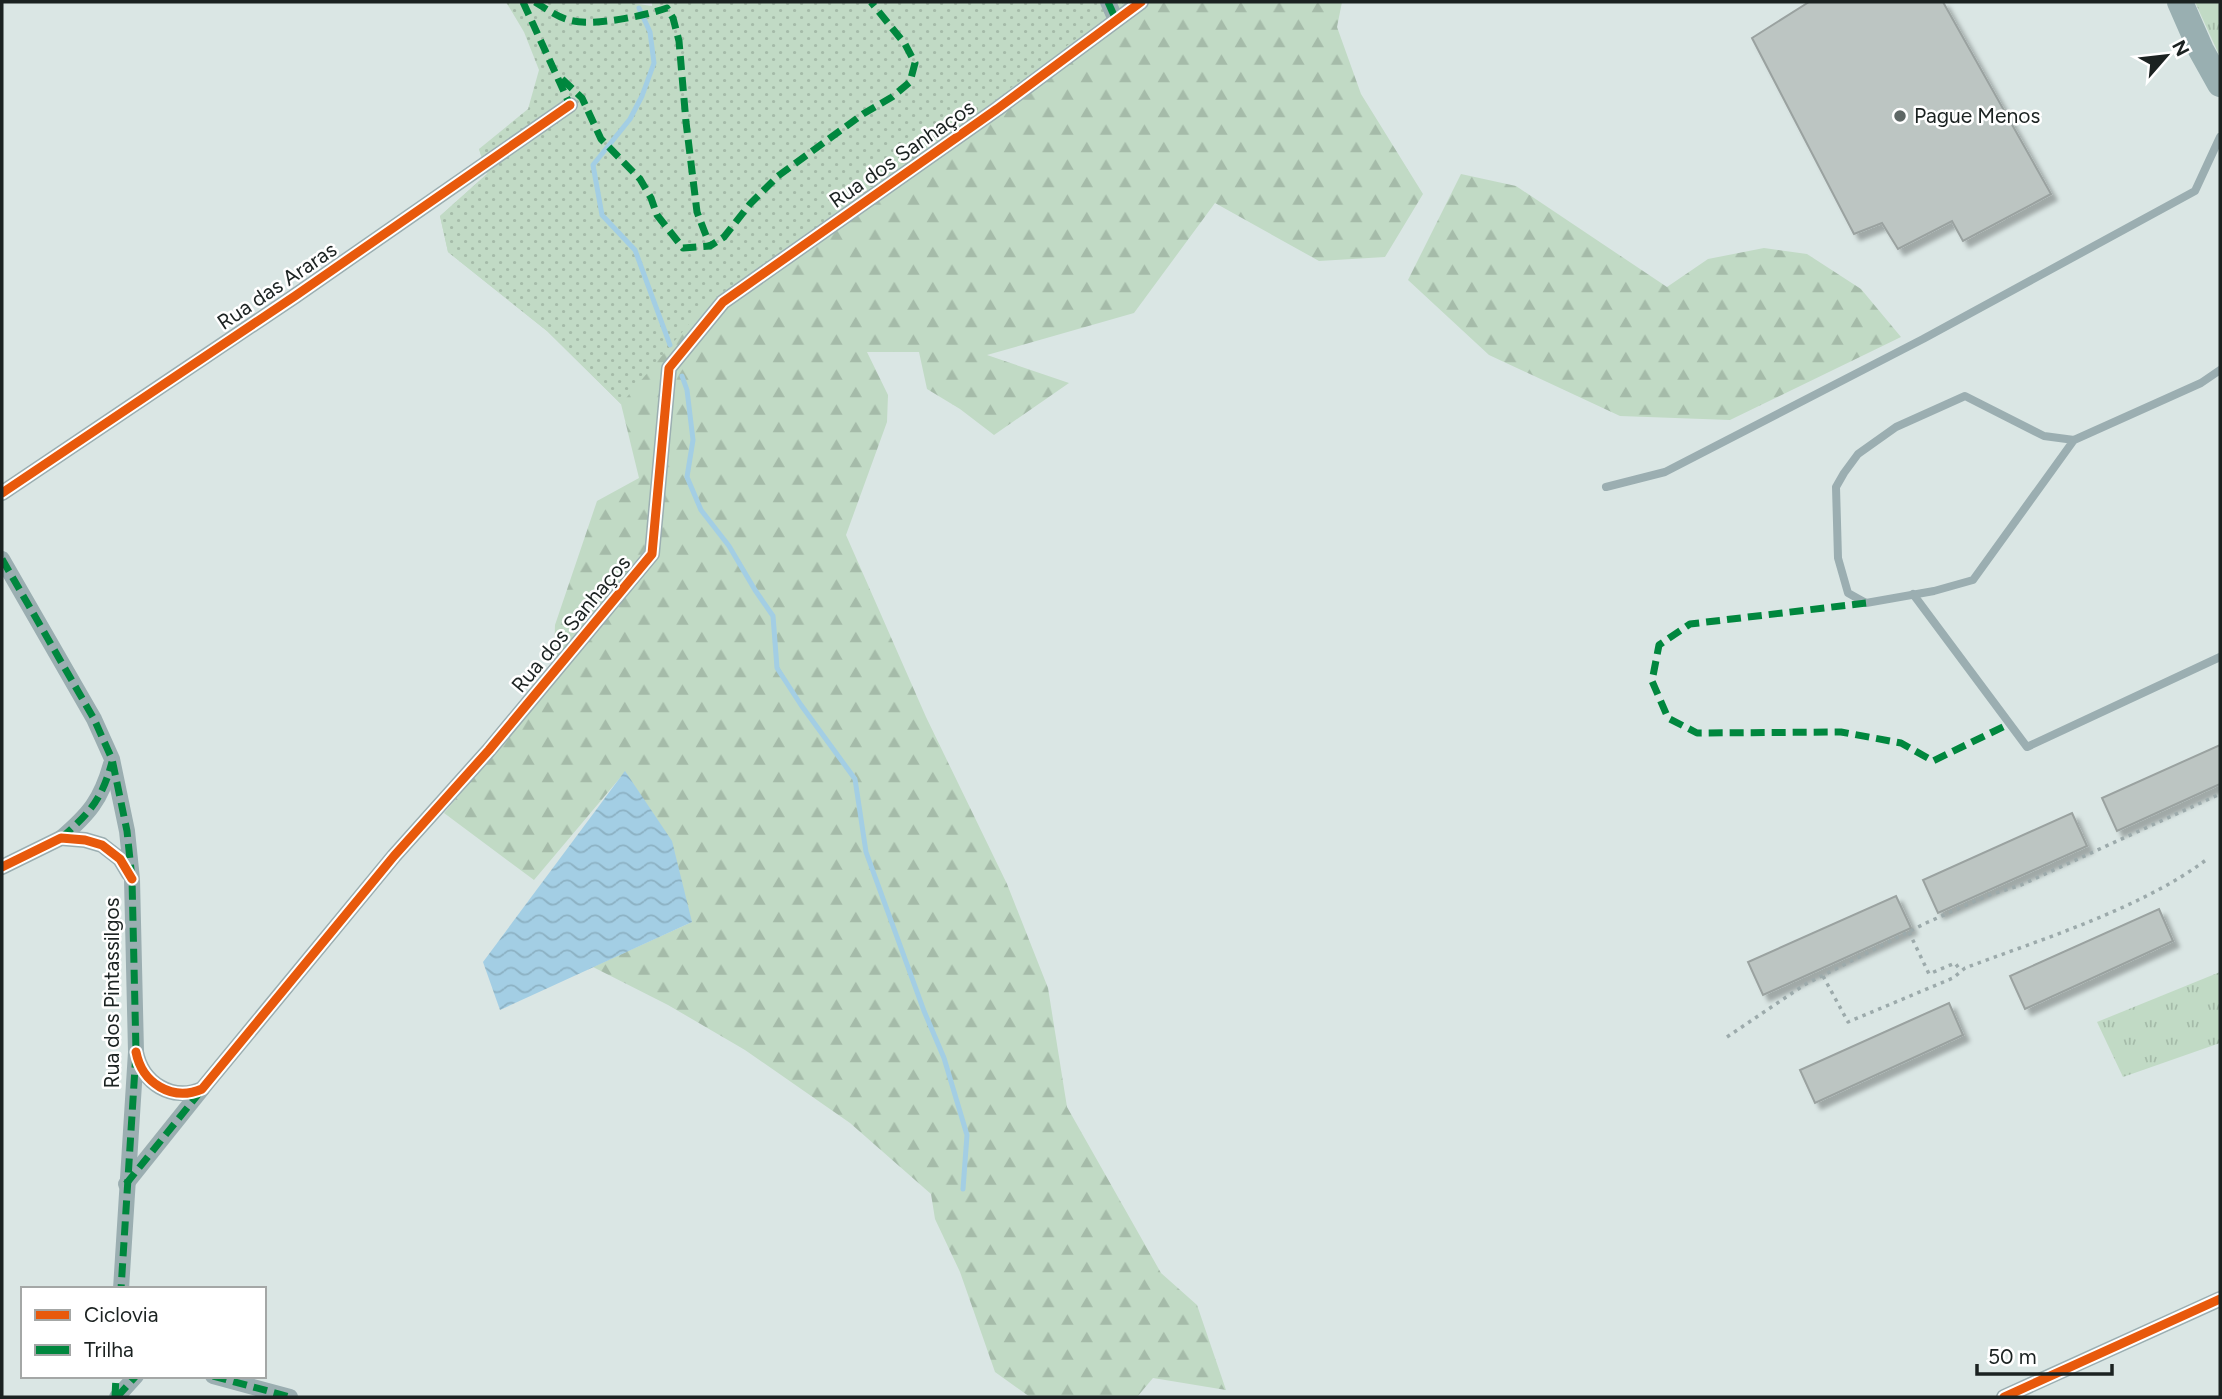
<svg xmlns="http://www.w3.org/2000/svg" width="2222" height="1399" viewBox="0 0 2222 1399" font-family="Figtree,sans-serif">
<style>
.grass{fill:url(#grass-tufts)}
.forest{fill:url(#forest-firs)}
.park{fill:url(#park-dots)}
.water{fill:url(#water-waves)}
.lines{fill:none;stroke-linecap:round;stroke-linejoin:round}
.stream{stroke:#a3cee4;stroke-width:5}
.building{fill:#bcc5c2;stroke:#9aa2a0;stroke-width:2;filter:url(#shadow)}
.path{stroke:#9caaab;stroke-width:3.5;stroke-dasharray:3.5 5;stroke-linecap:butt}
.lane{stroke:#9baeb1;stroke-width:8}
.street{stroke:#9baeb1;stroke-width:16}
.primary{stroke:#99afb1;stroke-width:26}
.quiet{stroke:#00873e;stroke-width:7;stroke-dasharray:14 7;stroke-linecap:butt}
.cycleway-casing{stroke:#fff;stroke-width:13}
.cycleway{stroke:#e8590c;stroke-width:9}
.poi-dot{fill:#5e6765;stroke:#fff;stroke-width:2.5}
.labels{text-anchor:middle;stroke-width:5;stroke-linejoin:round;paint-order:stroke}
.poi-label{font-size:21px;fill:#1b2221;stroke:#fff;text-anchor:start}
.street-label{font-size:21px;fill:#1b2221;stroke:#fff}
</style>
<defs>
<pattern id="grass-tufts" width="24" height="20" patternUnits="userSpaceOnUse" patternTransform="scale(1.75)"><rect width="24" height="20" fill="#c1dac5"/><path d="M3 7l-1-3M5 7V3M7 7l1-3M15 17l-1-3M17 17v-4M19 17l1-3" fill="none" stroke="#a5bba9"/></pattern>
<pattern id="forest-firs" width="22" height="20" patternUnits="userSpaceOnUse" patternTransform="scale(1.75)"><rect width="22" height="20" fill="#c1dac5"/><path d="M5 1l3.5 6h-7zM16 11l3.5 6h-7z" fill="#a5bba9"/></pattern>
<pattern id="park-dots" width="8" height="8" patternUnits="userSpaceOnUse" patternTransform="scale(1.75)"><rect width="8" height="8" fill="#c1dac5"/><path d="M2 2h.1M6 6h.1" fill="none" stroke="#a5bba9" stroke-width="1.8" stroke-linecap="round"/></pattern>
<pattern id="water-waves" width="16" height="10" patternUnits="userSpaceOnUse" patternTransform="scale(1.75)"><rect width="16" height="10" fill="#a3cee4"/><path d="M0 5q4-4 8 0t8 0" fill="none" stroke="#8cb1c3"/></pattern>
<filter id="shadow"><feDropShadow dx="6" dy="6" stdDeviation="2" flood-color="#0004"/></filter>
</defs>
<rect width="100%" height="100%" fill="#dae6e4"/>
<g class="grass">
<path d="M 2195,2 L 2218,2 L 2220,8 L 2220,57 Z"/>
<path d="M 2220,972 L 2220,1043 L 2123,1077 L 2097,1022 Z"/>
</g>
<g class="forest">
<path d="M 878,2 L 1342,2 L 1337,27 L 1361,94 L 1423,194 L 1385,257 L 1319,261 L 1215,203 L 1134,313 L 987,355 L 1069,383 L 994,435 L 960,409 L 927,389 L 919,352 L 867,352 L 888,395 L 887,422 L 846,535 L 926,717 L 1007,884 L 1048,988 L 1067,1107 L 1161,1273 L 1197,1305 L 1226,1390 L 1153,1378 L 1137,1397 L 1030,1397 L 995,1372 L 960,1272 L 935,1219 L 931,1194 L 850,1123 L 745,1050 L 668,1005 L 593,967 L 692,922 L 625,772 L 534,880 L 444,813 L 553,683 L 555,625 L 597,501 L 639,478 L 621,404 L 547,331 L 448,252 L 440,216 L 487,174 L 479,149 Z"/>
<path d="M 1461,174 L 1516,186 L 1667,287 L 1708,259 L 1764,248 L 1807,254 L 1861,289 L 1901,337 L 1730,420 L 1620,416 L 1489,355 L 1408,280 Z"/>
</g>
<path class="park" d="M 506,2 L 625,2 L 652,6 L 652,2 L 1125,2 L 932,147 L 706,304 L 621,404 L 547,331 L 448,252 L 440,216 L 487,174 L 479,149 L 528,109 L 539,70 L 524,32 Z"/>
<path class="water" d="M 625,771 L 672,841 L 692,922 L 500,1010 L 483,962 Z"/>
<g class="lines">
<g class="stream">
<path d="M 639,8 L 650,32 L 654,63 L 642,96 L 630,119 L 593,165 L 602,215 L 635,250 L 670,345"/>
<path d="M 682,376 L 687,390 L 693,440 L 687,477 L 701,510 L 729,546 L 755,590 L 773,616 L 777,668 L 801,705 L 855,779 L 866,852 L 924,1011 L 944,1058 L 967,1135 L 963,1189"/>
</g>
</g>
<g class="building">
<path d="M 1809,2 L 1943,2 L 2051,194 L 1963,241 L 1952,221 L 1898,249 L 1882,223 L 1854,234 L 1752,38 Z"/>
<path d="M 2220,745 L 2220,784 L 2117,831 L 2102,798 Z"/>
<path d="M 2072,813 L 2087,846 L 1938,913 L 1923,880 Z"/>
<path d="M 1896,896 L 1911,928 L 1763,995 L 1748,962 Z"/>
<path d="M 2159,909 L 2173,941 L 2025,1009 L 2010,976 Z"/>
<path d="M 1949,1003 L 1963,1035 L 1815,1103 L 1800,1070 Z"/>
</g>
<g class="lines">
<g class="path">
<path d="M 1909,932 L 1929,974 L 1955,963 L 1961,971"/>
<path d="M 1823,976 L 1848,1022 L 1953,978 L 1965,968 C 2042,939 2140,909 2206,860"/>
<path d="M 1727,1037 L 1804,985 L 1926,923 L 1989,895 L 2021,885 L 2220,794"/>
</g>
<g class="lane">
<path d="M 2074,440 L 1973,580 L 1934,591 L 1866,603 L 1848,593 L 1838,558 L 1836,487 L 1844,473 L 1858,454 L 1896,427 L 1965,396 L 2044,436 L 2074,440 L 2201,383 L 2220,370"/>
<path d="M 1606,487 L 1665,472 L 1923,339 L 2195,191 L 2220,137"/>
<path d="M 1913,594 L 2027,747 L 2220,657"/>
</g>
<g class="street">
<path d="M 1108,2 L 1116,20"/>
<path d="M 2,493 L 295,296 L 570,105"/>
<path d="M 2,559 L 94,719 L 112,759 L 127,831 L 132,879 L 136,1052 L 121,1289"/>
<path d="M 61,838 C 89,814 101,800 111,764"/>
<path d="M 2,867 L 61,838 L 85,840 L 102,845 L 120,859 L 129,874"/>
<path d="M 136,1052 C 142,1083 172,1102 202,1089 L 394,856 L 489,750 L 652,554 L 669,368 L 723,302 L 997,109 L 1141,2"/>
<path d="M 126,1184 L 202,1089"/>
<path d="M 213,1376 L 290,1397"/>
<path d="M 117,1397 L 136,1376"/>
<path d="M 2004,1397 L 2220,1299"/>
</g>
<path class="primary" d="M 2180,2 L 2201,50 L 2220,84"/>
<g class="quiet">
<path d="M 523,2 L 570,105 L 565,109"/>
<path d="M 535,2 C 545,8 557,17 569,20 C 592,27 644,16 667,8 L 673,18 L 679,41 L 686,122 L 697,212 L 710,246"/>
<path d="M 1108,2 L 1116,20"/>
<path d="M 562,79 L 582,98 L 601,139 L 640,179 L 651,198 L 657,215 L 683,248 L 710,246 L 724,237 L 750,204 L 778,176 L 863,114 L 892,97 L 910,82 L 915,63 L 905,44 L 871,2"/>
<path d="M 2,559 L 94,719 L 112,759 L 127,831 L 132,879 L 136,1052 L 121,1289"/>
<path d="M 1866,603 L 1690,624 L 1659,645 L 1652,681 L 1668,718 L 1697,733 L 1841,732 L 1901,743 L 1933,761 L 2009,724"/>
<path d="M 61,838 C 90,813 102,799 112,762"/>
<path d="M 126,1184 L 200,1092"/>
<path d="M 213,1376 L 290,1397"/>
<path d="M 115,1397 L 116,1376"/>
<path d="M 117,1397 L 136,1376"/>
</g>
<defs>
<g id="cycleway">
<path d="M 2,493 L 295,296 L 570,105"/>
<path d="M 2,867 L 61,838 L 85,840 L 102,845 L 120,859 L 132,879"/>
<path d="M 136,1052 C 142,1083 172,1102 202,1089 L 394,856 L 489,750 L 652,554 L 669,368 L 723,302 L 997,109 L 1141,2"/>
<path d="M 2004,1397 L 2220,1299"/>
</g>
</defs>
<use href="#cycleway" class="cycleway-casing"/>
<use href="#cycleway" class="cycleway"/>
</g>
<circle class="poi-dot" cx="1900" cy="116" r="7"/>
<g class="labels">
<g class="poi-label">
<text x="1914" y="123">Pague Menos</text>
</g>
<g class="street-label">
<text transform="translate(902 154) rotate(-35)" y="7">Rua dos Sanhaços</text>
<text transform="translate(277 286) rotate(-34)" y="7">Rua das Araras</text>
<text transform="translate(571 624) rotate(-50)" y="7">Rua dos Sanhaços</text>
<text transform="translate(112 993) rotate(-90)" y="7">Rua dos Pintassilgos</text>
</g>
</g>
<rect width="2222" height="1399" fill="none" stroke="#1b2221" stroke-width="7"/>
<rect x="21" y="1287" width="245" height="91" fill="#ffffff" stroke="#a4a7a6" stroke-width="2"/>
<rect x="35" y="1310" width="35" height="10" fill="#e8590c" stroke="#a4a7a6" stroke-width="2"/>
<text x="84" y="1322" font-size="21" fill="#1b2221">Ciclovia</text>
<rect x="35" y="1345" width="35" height="10" fill="#00873e" stroke="#a4a7a6" stroke-width="2"/>
<text x="84" y="1357" font-size="21" fill="#1b2221">Trilha</text>
<g transform="translate(2166 56) rotate(62)" stroke="#ffffff" stroke-width="5" paint-order="stroke">
<path d="M0-5L12 26L0 18L-12 26Z" fill="#1b2221"/>
<text y="-10" font-size="19" font-weight="bold" text-anchor="middle" fill="#1b2221">N</text>
</g>
<path d="M1977 1364v10h135v-10" fill="none" stroke="#1b2221" stroke-width="3.5"/>
<text x="1988" y="1364" font-size="21" fill="#1b2221" stroke="#ffffff" stroke-width="5" paint-order="stroke">50 m</text>
</svg>
